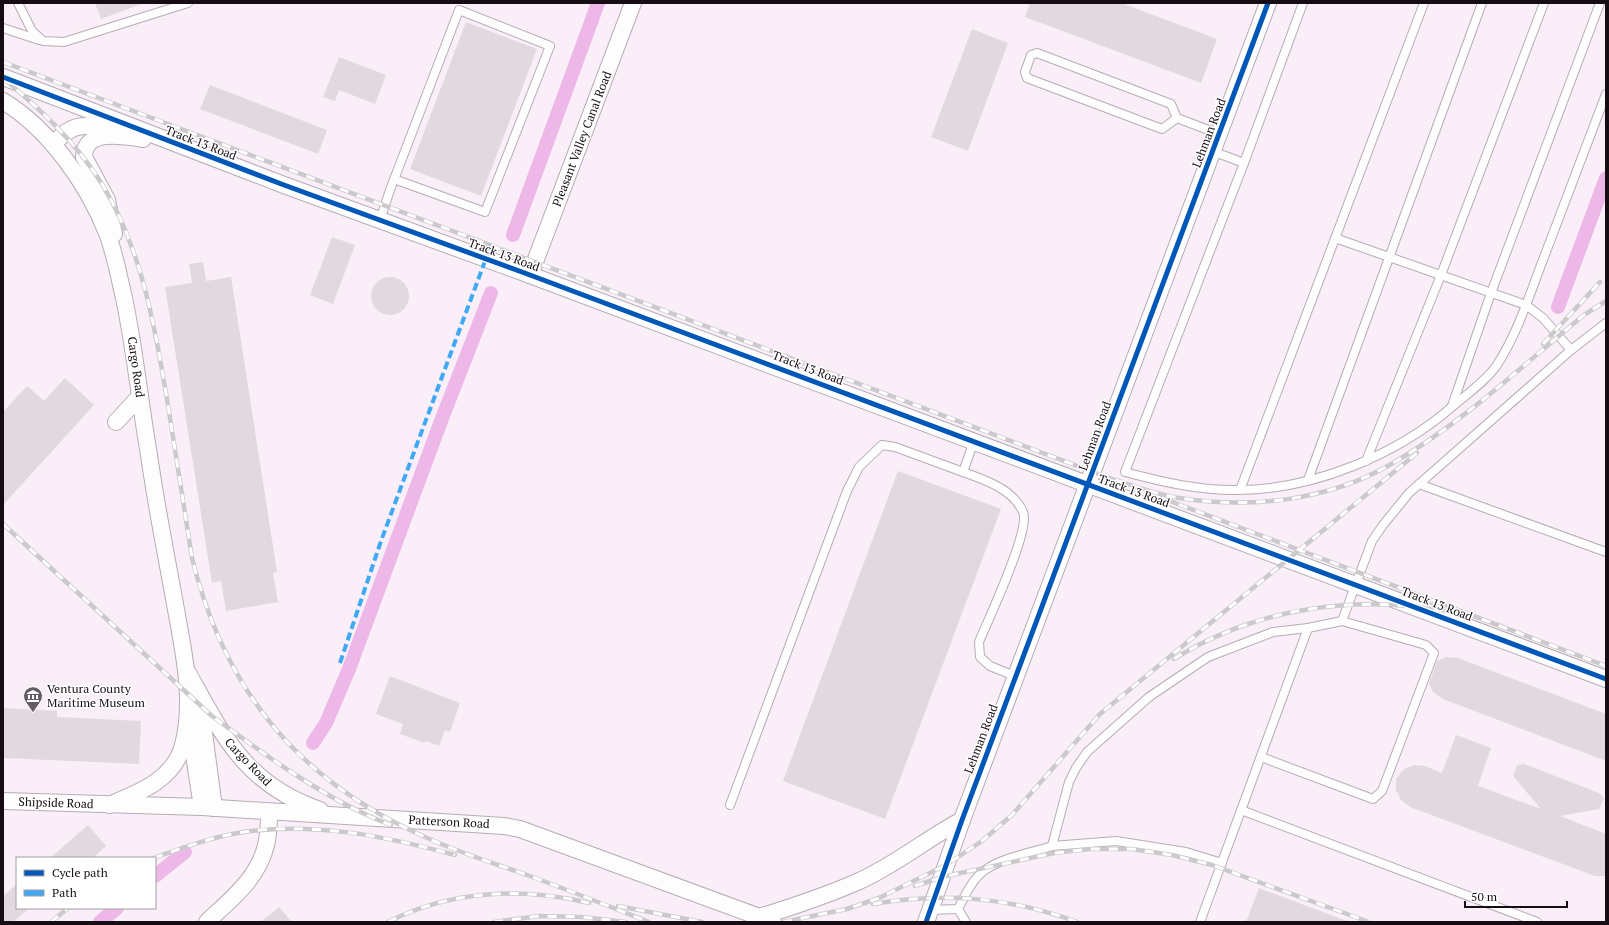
<svg xmlns="http://www.w3.org/2000/svg" width="1609" height="925" viewBox="0 0 1609 925" font-family="'PT Serif',serif">
<style>
.lines{fill:none;stroke-linecap:round;stroke-linejoin:round}
.canal{stroke:#edb8e8;stroke-width:14}
.building{fill:#e2d8e0}
.service-casing{stroke:#b6acb4;stroke-width:10}
.minor-casing{stroke:#b6acb4;stroke-width:18}
.service{stroke:#fefdfe;stroke-width:8}
.minor{stroke:#fefdfe;stroke-width:16}
.rail-casing{stroke:#cbc9cb;stroke-width:4.5}
.rail{stroke:#fff;stroke-width:3;stroke-dasharray:9;stroke-linecap:butt}
.quiet{stroke:#3fa9f5;stroke-width:4;stroke-dasharray:8 4;stroke-linecap:butt}
.cycleway-casing{stroke:#fff;stroke-width:8}
.cycleway{stroke:#0057b8;stroke-width:5}
.labels{text-anchor:middle;stroke-width:3;stroke-linejoin:round;paint-order:stroke}
.street-label{font-size:12px;fill:#150c14;stroke:#fff}
.poi-label{font-size:12px;fill:#150c14;stroke:#fff;text-anchor:start}
</style>
<rect width="100%" height="100%" fill="#faeff8"/>
<g class="lines">
<g class="canal">
<path d="M 513,235 L 598,3"/>
<path d="M 1558,307 L 1606,178"/>
<path d="M 313,743 L 326,723 L 349,669 L 441,421 L 491,293"/>
<path d="M 155,876 L 185,852"/>
<path d="M 100,922 L 117,908"/>
</g>
</g>
<g class="building">
<path d="M 95,3 L 141,3 L 141,4 L 101,19 Z"/>
<path d="M 1030,3 L 1121,3 L 1217,39 L 1201,83 L 1025,17 Z"/>
<path d="M 466,22 L 537,49 L 481,196 L 410,169 Z"/>
<path d="M 972,29 L 1008,43 L 968,151 L 931,137 Z"/>
<path d="M 339,57 L 386,75 L 375,104 L 339,90 L 335,101 L 323,97 Z"/>
<path d="M 210,85 L 327,130 L 318,154 L 200,109 Z"/>
<path d="M 332,237 L 355,245 L 333,304 L 310,295 Z"/>
<path d="M 203,262 L 206,281 L 231,277 L 277,572 L 273,573 L 278,602 L 226,611 L 221,581 L 212,583 L 165,287 L 192,283 L 189,264 Z"/>
<circle cx="390" cy="296" r="19"/>
<path d="M 65,378 L 94,405 L 3,505 L 3,412 L 27,386 L 44,401 Z"/>
<path d="M 898,471 L 1001,509 L 885,819 L 783,781 Z"/>
<path d="M 1446,657 L 1458,658 L 1606,714 L 1606,761 L 1443,699 L 1433,692 L 1429,683 L 1437,661 Z"/>
<path d="M 390,676 L 460,703 L 450,732 L 445,730 L 439,746 L 426,741 L 425,743 L 400,734 L 403,724 L 376,714 Z"/>
<path d="M 3,708 L 57,711 L 57,717 L 141,721 L 139,764 L 3,758 Z"/>
<path d="M 1456,735 L 1491,748 L 1478,786 L 1541,809 L 1513,776 L 1517,765 L 1524,764 L 1599,793 L 1604,798 L 1599,809 L 1560,816 L 1606,834 L 1606,876 L 1595,876 L 1410,807 L 1401,800 L 1396,790 L 1396,779 L 1404,769 L 1414,765 L 1425,766 L 1442,773 Z"/>
<path d="M 88,825 L 106,846 L 93,858 L 50,858 Z"/>
<path d="M 17,884 L 17,908 L 29,908 L 13,922 L 3,922 L 3,896 Z"/>
<path d="M 1259,888 L 1347,921 L 1347,922 L 1246,922 Z"/>
<path d="M 279,907 L 292,922 L 261,922 Z"/>
</g>
<g class="lines">
<defs>
<g id="service">
<path d="M 18,3 L 32,31 L 43,41 L 64,42 L 188,3"/>
<path d="M 3,28 L 39,40"/>
<path d="M 1177,118 L 1162,129 L 1027,78 L 1025,72 L 1031,55 L 1037,53 L 1171,104 L 1177,118 L 1219,134"/>
<path d="M 1212,151 L 1244,163 L 1303,3"/>
<path d="M 1244,163 L 1125,472 C 1162,482 1201,491 1240,490 C 1314,489 1397,455 1453,406 C 1467,394 1486,381 1497,365 C 1519,331 1531,290 1546,252 C 1566,199 1586,146 1606,94"/>
<path d="M 380,220 L 390,190 L 459,10 L 550,46 L 485,212 L 394,179"/>
<path d="M 1335,238 L 1526,305 L 1543,318 L 1571,350"/>
<path d="M 1452,406 L 1491,293 L 1600,3"/>
<path d="M 1366,461 L 1441,275 L 1544,3"/>
<path d="M 963,472 C 985,480 1013,489 1023,512 C 1031,530 988,620 979,642 L 980,657 L 990,666 L 1015,676"/>
<path d="M 1308,480 L 1482,3"/>
<path d="M 1419,484 L 1606,552"/>
<path d="M 1240,490 L 1424,3"/>
<path d="M 1261,757 L 1373,799 L 1382,791 L 1434,653 L 1426,645 L 1342,621"/>
<path d="M 730,805 L 847,491 L 859,467 L 882,445 L 895,447 L 963,472 L 974,441"/>
<path d="M 1241,810 L 1537,922"/>
<path d="M 1222,863 L 1186,852 L 1116,841 L 1052,846 L 1069,782 L 1076,768 L 1087,752 L 1149,697 L 1208,657 L 1273,632 L 1308,628"/>
<path d="M 958,909 L 966,922"/>
<path d="M 930,910 L 958,909 C 965,896 972,879 985,870 C 1004,857 1031,853 1052,846"/>
<path d="M 1200,922 L 1308,628 L 1342,621 L 1372,541 L 1383,525 L 1409,493 L 1571,350 L 1606,323"/>
</g>
<g id="minor">
<path d="M 3,77 L 284,185 L 530,275 L 1606,679"/>
<path d="M 3,101 C 49,129 87,183 107,233 C 115,254 119,277 124,298 C 135,350 140,403 149,455 C 156,505 166,554 175,604 C 183,649 195,700 183,745 C 174,780 138,793 109,805"/>
<path d="M 53,144 C 58,139 64,133 70,130 C 82,122 102,128 116,130"/>
<path d="M 114,234 L 107,200 L 84,157 C 84,128 125,136 143,139"/>
<path d="M 530,275 L 633,3"/>
<path d="M 116,422 L 140,396"/>
<path d="M 188,673 C 223,736 246,785 320,810"/>
<path d="M 200,703 L 214,808"/>
<path d="M 190,729 L 202,807"/>
<path d="M 3,801 L 202,807 L 504,826 L 520,829 L 773,922"/>
<path d="M 759,917 C 792,907 825,896 857,882 C 894,866 926,839 962,820"/>
<path d="M 207,922 C 231,899 258,879 266,845 C 269,834 268,823 270,812"/>
<path d="M 926,922 L 962,820 L 1268,3"/>
</g>
</defs>
<use href="#service" class="service-casing"/>
<use href="#minor" class="minor-casing"/>
<use href="#service" class="service"/>
<use href="#minor" class="minor"/>
<defs>
<g id="rail">
<path d="M 3,62 L 1112,479 C 1134,486 1156,494 1179,498 C 1251,509 1329,501 1393,463 C 1462,423 1522,366 1584,315 L 1606,301"/>
<path d="M 3,78 C 40,109 76,142 102,184 C 143,252 155,328 168,405 C 176,456 184,507 192,558 C 226,696 303,785 434,841 C 464,854 496,864 527,875 C 568,890 608,906 649,922"/>
<path d="M 1543,344 L 1600,282"/>
<path d="M 1162,498 L 1606,666"/>
<path d="M 3,524 L 212,716 C 265,755 329,802 391,825"/>
<path d="M 1174,659 C 1257,607 1357,594 1452,612"/>
<path d="M 154,858 C 182,848 209,838 238,833 C 311,821 385,836 455,855"/>
<path d="M 915,886 L 942,877 L 1054,853 L 1090,849 L 1132,849 L 1172,855 L 1212,865 L 1369,922"/>
<path d="M 873,904 C 944,892 1009,897 1077,922"/>
<path d="M 618,906 L 702,922"/>
<path d="M 51,922 L 68,908"/>
<path d="M 388,922 C 451,890 522,887 589,903"/>
<path d="M 494,922 L 539,916 L 582,917 L 626,922"/>
<path d="M 783,922 L 847,909 L 879,898 L 946,865 L 982,841 L 1012,815 L 1100,714 L 1417,453"/>
</g>
</defs>
<use href="#rail" class="rail-casing"/>
<use href="#rail" class="rail"/>
<path class="quiet" d="M 340,663 L 381,541 L 491,245"/>
<defs>
<g id="cycleway">
<path d="M 3,77 L 284,185 L 530,275 L 1606,679"/>
<path d="M 926,922 L 962,820 L 1268,3"/>
</g>
</defs>
<use href="#cycleway" class="cycleway-casing"/>
<use href="#cycleway" class="cycleway"/>
</g>
<defs>
<symbol id="museum-pin" viewBox="-11 -11 22 30"><path d="M0 17L-7.5 6A9.5 9.5 0 1 1 7.5 6Z" fill="#655b64" stroke="#fff"/><path d="M0-6L6-3V-2H-6V-3ZM-5-1h2V3h-2ZM-1-1h2V3h-2ZM3-1h2V3H3ZM-6 4H6V6H-6Z" fill="#fff"/></symbol>
</defs>
<g fill-rule="evenodd">
<use href="#museum-pin" x="22" y="685" width="22" height="30"/>
</g>
<g class="labels">
<g class="street-label">
<text transform="translate(1209 133) rotate(-69)" y="4">Lehman Road</text>
<text transform="translate(582 139) rotate(-69)" y="4">Pleasant Valley Canal Road</text>
<text transform="translate(201 143) rotate(21)" y="4">Track 13 Road</text>
<text transform="translate(504 255) rotate(20)" y="4">Track 13 Road</text>
<text transform="translate(136 367) rotate(82)" y="4">Cargo Road</text>
<text transform="translate(808 368) rotate(21)" y="4">Track 13 Road</text>
<text transform="translate(1095 436) rotate(-70)" y="4">Lehman Road</text>
<text transform="translate(1134 491) rotate(20)" y="4">Track 13 Road</text>
<text transform="translate(1437 604) rotate(21)" y="4">Track 13 Road</text>
<text transform="translate(981 739) rotate(-69)" y="4">Lehman Road</text>
<text transform="translate(248 762) rotate(46)" y="4">Cargo Road</text>
<text transform="translate(56 803) rotate(2)" y="4">Shipside Road</text>
<text transform="translate(449 822) rotate(3)" y="4">Patterson Road</text>
</g>
<g class="poi-label">
<text x="47" y="693">Ventura County<tspan x="47" dy="14">Maritime Museum</tspan></text>
</g>
</g>
<rect width="1609" height="925" fill="none" stroke="#150c14" stroke-width="8"/>
<rect x="16" y="857" width="140" height="52" fill="#ffffff" stroke="#a19ea1"/>
<rect x="24" y="870" width="20" height="6" fill="#0057b8" stroke="#a19ea1"/>
<text x="52" y="877" font-size="12" fill="#150c14">Cycle path</text>
<rect x="24" y="890" width="20" height="6" fill="#3fa9f5" stroke="#a19ea1"/>
<text x="52" y="897" font-size="12" fill="#150c14">Path</text>
<path d="M1465 901v6h102v-6" fill="none" stroke="#150c14" stroke-width="2"/>
<text x="1471" y="901" font-size="12" fill="#150c14" stroke="#ffffff" stroke-width="3" paint-order="stroke">50 m</text>
</svg>
